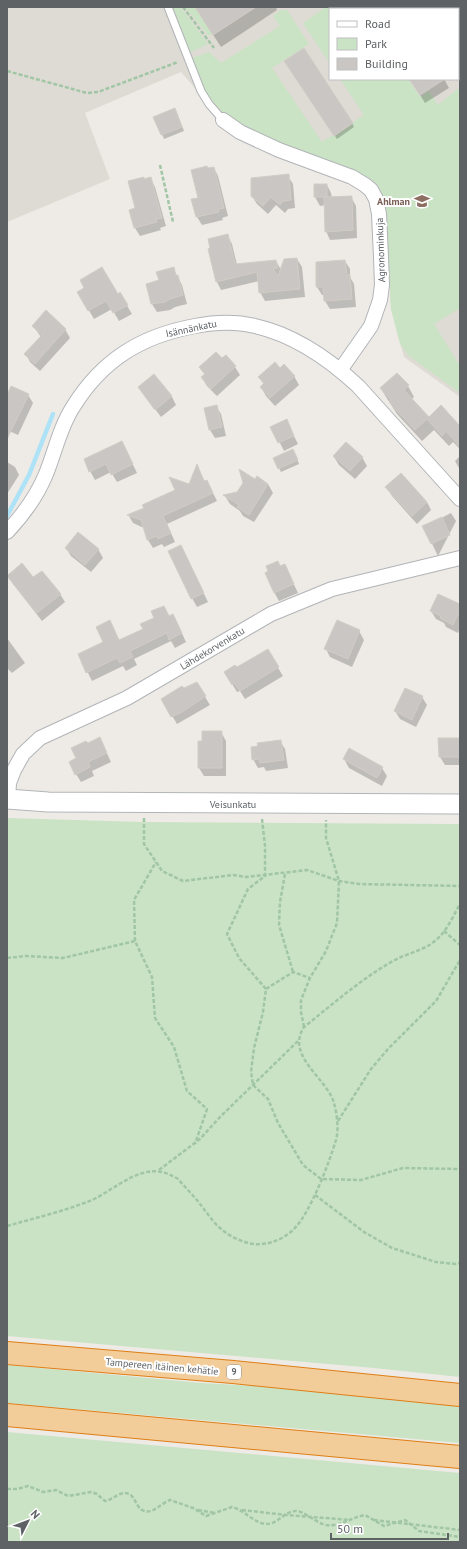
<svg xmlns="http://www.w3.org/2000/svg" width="467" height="1549" viewBox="0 0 467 1549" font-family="'PT Sans',sans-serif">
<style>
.education{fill:#dedbd4;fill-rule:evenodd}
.green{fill:#cae3c5}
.shadow{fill:#0003}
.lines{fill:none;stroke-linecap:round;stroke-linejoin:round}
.stream{stroke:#aee3f7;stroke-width:4.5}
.building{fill:#cac6c3;stroke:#d3ccc5}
.lane-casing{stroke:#b1b4b7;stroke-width:9}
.street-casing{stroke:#b1b4b7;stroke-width:16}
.secondary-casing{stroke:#b2b6b9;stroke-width:21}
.highway-casing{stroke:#df7e16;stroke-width:24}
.path{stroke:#a1c6a5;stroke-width:2.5;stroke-dasharray:4 2;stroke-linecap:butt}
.lane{stroke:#fff;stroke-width:7}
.street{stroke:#fff;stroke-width:14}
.secondary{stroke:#fff;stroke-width:19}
.highway{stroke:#f3cd99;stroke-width:22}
.labels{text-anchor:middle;stroke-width:4;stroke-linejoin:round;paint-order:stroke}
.shield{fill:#fff;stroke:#8e9193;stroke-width:1}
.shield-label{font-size:9px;font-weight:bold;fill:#5e6265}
.education-label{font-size:10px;font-weight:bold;fill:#785e54;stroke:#fff;text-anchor:end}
.street-label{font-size:10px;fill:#5e6265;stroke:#fff}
</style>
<rect width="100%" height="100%" fill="#eeebe6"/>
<path class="education" d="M 7,7 L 460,7 L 460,397 L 404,357 L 391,309 L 385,206 L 383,196 L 378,186 L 371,180 L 355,172 L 231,130 L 181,72 L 85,113 L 110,179 L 7,222 ZM 330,9 L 458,9 L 458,79 L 330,79 Z"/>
<g class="green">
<path d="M 174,7 L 182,9 L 208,44 L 189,53 L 172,10 Z"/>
<path d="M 185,7 L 197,7 L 196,8 L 213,35 L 208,35 Z"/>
<path d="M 326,7 L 361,7 L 363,9 L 330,9 L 330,64 L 303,23 Z"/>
<path d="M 281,10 L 287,10 L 309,44 L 272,68 L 322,142 L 364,115 L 340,79 L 408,79 L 420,97 L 429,91 L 438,105 L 460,87 L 460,308 L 434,324 L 460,366 L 460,393 L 409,356 L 400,344 L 391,309 L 385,206 C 383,196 381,186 372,180 C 362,173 349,170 338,165 C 301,151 242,133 214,105 C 203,93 198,73 192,58 L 209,52 L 221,63 L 280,26 L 273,16 Z"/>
<path d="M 7,818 L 143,822 L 460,824 L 460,1377 L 374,1368 L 7,1336 Z"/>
<path d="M 7,1365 L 202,1383 L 276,1387 L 460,1406 L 460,1443 L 7,1403 Z"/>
<path d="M 7,1432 L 460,1473 L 460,1542 L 7,1542 Z"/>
</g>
<g class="shadow">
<path d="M 199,7 L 276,7 L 277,10 L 221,47 L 204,21 Z"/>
<path d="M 373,7 L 398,7 L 400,9 L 369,9 Z"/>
<path d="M 288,65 L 352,123 L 354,127 L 337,139 Z"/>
<path d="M 410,79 L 444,79 L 449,88 L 425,103 Z"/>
<path d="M 177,113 L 184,131 L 164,139 L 155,117 Z"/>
<path d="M 214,168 L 218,176 L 228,216 L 222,218 L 223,220 L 202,225 L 197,217 L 192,200 L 199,198 L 208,169 Z"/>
<path d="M 288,176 L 293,184 L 295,208 L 288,209 L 285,213 L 276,205 L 268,214 L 257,204 L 252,196 Z"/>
<path d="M 150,178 L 155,187 L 166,226 L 160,228 L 161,230 L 140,236 L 135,228 L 136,209 L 145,180 Z"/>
<path d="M 315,185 L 327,185 L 331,193 L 332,198 L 351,197 L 356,206 L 357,238 L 330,240 L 326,231 L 325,205 L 320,206 L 315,197 Z"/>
<path d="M 228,236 L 232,244 L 237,265 L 276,261 L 281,270 L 297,259 L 302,267 L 305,297 L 265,301 L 260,292 L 259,281 L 221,290 L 217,282 Z"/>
<path d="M 345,261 L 350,269 L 350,277 L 354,284 L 356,307 L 330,309 L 325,301 L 325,295 L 322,295 L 317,287 L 317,263 Z"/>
<path d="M 173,268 L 182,285 L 187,304 L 175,307 L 170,310 L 157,312 L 152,304 L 160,281 Z"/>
<path d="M 78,292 L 118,295 L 120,294 L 132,314 L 119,321 L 112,309 L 94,319 Z"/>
<path d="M 33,326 L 65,329 L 70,338 L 40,371 L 30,362 L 26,354 L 41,337 Z"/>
<path d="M 226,356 L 235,367 L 240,375 L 217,396 L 207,386 L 202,378 L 205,375 L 200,368 L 222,360 Z"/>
<path d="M 280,369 L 294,376 L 299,385 L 275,406 L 266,396 L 261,387 L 264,385 L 259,377 Z"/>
<path d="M 154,376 L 172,397 L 176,405 L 161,417 L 139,387 Z"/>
<path d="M 408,386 L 414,397 L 412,399 L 429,418 L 460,428 L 460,449 L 453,442 L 449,446 L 434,430 L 422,441 L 397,414 L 381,389 Z"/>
<path d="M 28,395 L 33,403 L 18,435 L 7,430 L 7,398 Z"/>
<path d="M 216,406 L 221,414 L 226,436 L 215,438 L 210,430 L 205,409 Z"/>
<path d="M 286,420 L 298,444 L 284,451 L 272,427 Z"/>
<path d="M 122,442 L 137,473 L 117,482 L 111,472 L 95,480 L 90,471 Z"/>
<path d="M 295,454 L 299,464 L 281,472 L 279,468 Z"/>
<path d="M 460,456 L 460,470 L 455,461 Z"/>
<path d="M 334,457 L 362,457 L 367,466 L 355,479 L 339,465 Z"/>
<path d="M 7,462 L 15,467 L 19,475 L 7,494 Z"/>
<path d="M 201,474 L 205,482 L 207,481 L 217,501 L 167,524 L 175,542 L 164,547 L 162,544 L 153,548 L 148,540 L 144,528 L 133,523 L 129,516 L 190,486 Z"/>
<path d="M 255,480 L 268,484 L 273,493 L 254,522 L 243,516 L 240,511 L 230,504 L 225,496 L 238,493 Z"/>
<path d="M 387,488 L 427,502 L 431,510 L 417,524 L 392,496 Z"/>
<path d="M 451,513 L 456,521 L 438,556 L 424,527 Z"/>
<path d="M 66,548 L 98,549 L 103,558 L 91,572 L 71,556 Z"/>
<path d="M 185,555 L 208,602 L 197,607 L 192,598 Z"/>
<path d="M 22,564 L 33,579 L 60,594 L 65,602 L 42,621 L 13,584 L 8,575 Z"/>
<path d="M 280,567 L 289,574 L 298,593 L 279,601 L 274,592 Z"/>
<path d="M 460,606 L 460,628 L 458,633 L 446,627 L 444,623 L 436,619 L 431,611 Z"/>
<path d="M 169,617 L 177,623 L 186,642 L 175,648 L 171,641 L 134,659 L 137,665 L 126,671 L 123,666 L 92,681 L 79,655 L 119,641 L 144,630 L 156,619 Z"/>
<path d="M 359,631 L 364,640 L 352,667 L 330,657 L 326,649 Z"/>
<path d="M 7,638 L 25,663 L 12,673 L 7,668 Z"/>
<path d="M 267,650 L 283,676 L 245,699 L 240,691 L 237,692 L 225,672 L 237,669 Z"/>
<path d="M 197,684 L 210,705 L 177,724 L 162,699 Z"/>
<path d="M 422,697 L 427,705 L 416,727 L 400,719 L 395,711 Z"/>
<path d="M 221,732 L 226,741 L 226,776 L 204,776 L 199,768 L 203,742 Z"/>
<path d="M 460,739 L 460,765 L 445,765 L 440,757 Z"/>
<path d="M 280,741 L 285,749 L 288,768 L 266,771 L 264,767 L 258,768 L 253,759 Z"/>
<path d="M 87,744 L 104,747 L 111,762 L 92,771 L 94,776 L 81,782 L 76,774 L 77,759 Z"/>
<path d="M 344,759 L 382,768 L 387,776 L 382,786 L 349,768 Z"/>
</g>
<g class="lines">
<path class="stream" d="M 7,516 L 29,475 L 53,414"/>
</g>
<g class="building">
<path d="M 195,7 L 256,7 L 213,35 Z"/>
<path d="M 304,48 L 353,123 L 334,136 L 284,61 Z"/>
<path d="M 409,79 L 445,79 L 420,95 Z"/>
<path d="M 175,108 L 182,127 L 161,135 L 153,117 Z"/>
<path d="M 207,166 L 208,168 L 214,167 L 224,208 L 218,209 L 219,212 L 196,217 L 191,199 L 198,198 L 191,170 Z"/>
<path d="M 289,174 L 291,200 L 283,201 L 280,205 L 271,197 L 263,206 L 251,196 L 251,178 Z"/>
<path d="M 144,177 L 144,179 L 151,177 L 162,218 L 156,219 L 157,222 L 134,228 L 129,210 L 135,208 L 128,181 Z"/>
<rect x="314" y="184" width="13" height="13"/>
<path d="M 352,196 L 353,230 L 325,232 L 324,197 Z"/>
<path d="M 228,234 L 235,264 L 276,260 L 278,268 L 273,269 L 278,276 L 284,259 L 297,258 L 300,289 L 259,293 L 257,272 L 216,282 L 208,249 L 210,248 L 208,239 Z"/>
<path d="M 345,260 L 347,275 L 350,275 L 352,299 L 324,301 L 323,287 L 316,287 L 316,262 Z"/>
<path d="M 102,267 L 118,294 L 120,292 L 128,305 L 113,313 L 106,301 L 88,311 L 77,292 L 84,288 L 80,280 Z"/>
<path d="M 174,267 L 176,276 L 178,275 L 183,295 L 170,299 L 165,302 L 151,304 L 146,284 L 159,280 L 156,272 Z"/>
<path d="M 46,310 L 66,329 L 35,364 L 24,354 L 42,335 L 32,326 Z"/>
<path d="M 216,352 L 222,358 L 226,355 L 236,366 L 211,389 L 201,377 L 205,374 L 199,367 Z"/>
<path d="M 275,362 L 280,368 L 284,364 L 295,376 L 270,398 L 260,387 L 264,383 L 258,377 Z"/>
<path d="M 397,373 L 409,385 L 404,390 L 429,417 L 441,405 L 460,426 L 460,447 L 446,431 L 442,436 L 427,419 L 415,430 L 389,402 L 391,400 L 380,388 Z"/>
<path d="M 154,374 L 172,396 L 155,410 L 138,387 Z"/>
<path d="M 11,386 L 29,394 L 7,439 L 7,395 Z"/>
<path d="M 217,405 L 222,427 L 209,430 L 204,408 Z"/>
<path d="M 287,419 L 294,436 L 278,443 L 270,427 Z"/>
<path d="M 122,441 L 133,464 L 111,475 L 106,464 L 89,472 L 84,459 Z"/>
<path d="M 346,442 L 363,457 L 350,471 L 333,456 Z"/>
<path d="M 293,449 L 298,460 L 278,469 L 273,458 Z"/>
<path d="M 197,464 L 204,481 L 207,480 L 213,493 L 163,516 L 171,533 L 158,539 L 157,536 L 147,540 L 141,520 L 127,515 L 144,508 L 142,505 L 175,490 L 169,477 L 189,484 Z"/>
<path d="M 239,469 L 255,479 L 257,476 L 268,484 L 249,515 L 237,507 L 239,505 L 223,495 L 237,492 L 243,483 Z"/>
<path d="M 401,473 L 427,502 L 412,516 L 385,487 Z"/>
<path d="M 442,517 L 450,535 L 431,544 L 422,526 Z"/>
<path d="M 78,532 L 99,549 L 85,565 L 65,548 Z"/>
<path d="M 181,545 L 204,593 L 191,599 L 168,551 Z"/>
<path d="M 278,561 L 280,566 L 285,564 L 294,584 L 274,593 L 265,573 L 268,571 L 266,566 Z"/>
<path d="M 22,563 L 33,577 L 42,571 L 61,594 L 37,613 L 7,576 Z"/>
<path d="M 438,594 L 460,604 L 460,610 L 453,625 L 440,618 L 441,616 L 430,611 Z"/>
<path d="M 164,606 L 169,616 L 173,614 L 182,633 L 169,640 L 167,633 L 130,651 L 133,657 L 120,663 L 117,658 L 86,673 L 78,654 L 103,642 L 96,627 L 110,620 L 119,640 L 143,629 L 140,624 L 154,618 L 151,611 Z"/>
<path d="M 337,620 L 360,630 L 348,659 L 324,649 Z"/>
<path d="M 268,649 L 279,667 L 240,691 L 234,683 L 232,685 L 224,672 L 235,665 L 237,667 Z"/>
<path d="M 197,682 L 206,696 L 182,712 L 171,717 L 161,699 L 182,686 L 184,688 Z"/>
<path d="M 405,688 L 423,696 L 412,720 L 394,711 Z"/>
<path d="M 202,731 L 222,731 L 222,768 L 198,768 L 198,741 L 202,741 Z"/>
<path d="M 100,737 L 107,753 L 88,762 L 90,767 L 75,775 L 69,762 L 76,758 L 71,748 L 86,741 L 88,743 Z"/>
<path d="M 438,738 L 460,738 L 460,757 L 439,757 Z"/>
<path d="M 281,740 L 284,760 L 260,763 L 259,759 L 252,760 L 251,747 L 258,746 L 257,743 Z"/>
<path d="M 349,748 L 383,767 L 377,778 L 343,759 Z"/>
</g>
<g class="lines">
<defs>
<path id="lane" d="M 168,7 L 201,91 L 209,104 L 223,120"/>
<g id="street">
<path d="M 223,120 L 240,132 L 279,150 L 352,177 L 365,185 L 371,190 L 376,199 L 379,214 L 381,257 L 382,285 L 380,300 L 371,326 L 341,369"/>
<path d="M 7,532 C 23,515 37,496 46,474 C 55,452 60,427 73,407 C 102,360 141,336 195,326 C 215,322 235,321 255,326 C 295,335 329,359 358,386 L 460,499"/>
<path d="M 8,799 L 9,783 L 14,770 L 23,754 L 40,738 L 127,698 L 271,614 L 332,589 L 460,558"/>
</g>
<path id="secondary" d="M 7,799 L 48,802 L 460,804"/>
<g id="highway">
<path d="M 7,1353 L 233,1372 L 460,1395"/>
<path d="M 7,1415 L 460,1457"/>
</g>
</defs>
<use href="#lane" class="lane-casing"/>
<use href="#street" class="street-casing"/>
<use href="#secondary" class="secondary-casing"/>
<use href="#highway" class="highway-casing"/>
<g class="path">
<path d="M 183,7 L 214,48"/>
<path d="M 7,71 L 87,93 L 98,92 L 178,62"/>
<path d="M 160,165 L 173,222"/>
<path d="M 144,818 L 144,844 L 162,871 L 183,881 L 233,875 L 247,877 L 307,870 L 339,881 L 359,884 L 460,886"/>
<path d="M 262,819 L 265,846 L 265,876 L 248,889 L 227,934 L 239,958 L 266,989 L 263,1012 L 254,1048 L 251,1072 L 253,1085 L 268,1099 L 278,1123 L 303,1165 L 321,1179 L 361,1180 L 403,1168 L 460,1169"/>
<path d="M 285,874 L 280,902 L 279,925 L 293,972"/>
<path d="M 444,931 L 460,945"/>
<path d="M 135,941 L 134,900 L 156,862"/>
<path d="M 7,958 L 26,956 L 63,958 L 135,941 L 152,977 L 155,1018 L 174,1047 L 187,1091 L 207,1109 L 195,1144"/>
<path d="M 266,989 L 293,972 L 310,978"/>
<path d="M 304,1027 L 301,1012 L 301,1000 L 310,978 L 326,951 L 337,923 L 339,881 L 326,838 L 326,820"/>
<path d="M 338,1121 L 371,1069 L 388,1049 L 436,1001 L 460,960"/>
<path d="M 159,1170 L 200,1139 L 220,1117 L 298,1041"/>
<path d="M 315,1195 L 364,1232 L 392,1248 L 436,1262 L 456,1264 L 460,1263"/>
<path d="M 7,1226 C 35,1218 65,1211 92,1200 C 109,1192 125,1178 143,1173 C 156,1169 166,1172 178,1179 C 185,1187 193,1195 200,1204 C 206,1211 212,1221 219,1227 C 227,1235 238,1240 248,1243 C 264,1247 281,1241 293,1230 C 310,1214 329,1163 336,1140 C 339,1129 337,1114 334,1103 C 327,1078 285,1056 304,1027 C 333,1004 361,979 393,961 C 407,953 424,951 436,940 C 447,931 453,916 460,904"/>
<path d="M 7,1489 L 17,1489 L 28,1486 L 43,1492 L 56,1490 L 68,1496 L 91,1492 L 97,1494 L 105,1501 C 112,1500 118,1493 125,1493 C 135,1493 135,1506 142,1510 C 152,1516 161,1503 170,1500 L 193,1508 L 206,1516 L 232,1507 C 244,1510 253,1522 265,1524 C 278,1525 284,1511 296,1511 C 304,1511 316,1523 326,1525 C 341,1527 351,1517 365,1515 L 384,1526 L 405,1520 L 419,1531 L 460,1537"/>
<path d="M 198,1510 L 215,1513"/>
<path d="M 242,1510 L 286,1515 L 351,1520"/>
<path d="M 374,1520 L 460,1530"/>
</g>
<use href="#lane" class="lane"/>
<use href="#street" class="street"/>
<use href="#secondary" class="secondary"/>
<use href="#highway" class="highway"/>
</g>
<defs>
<symbol id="university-bare" viewBox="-9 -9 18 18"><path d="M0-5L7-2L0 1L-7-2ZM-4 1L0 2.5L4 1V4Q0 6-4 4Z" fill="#8d6e63" stroke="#fff" stroke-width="2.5" paint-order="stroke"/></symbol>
</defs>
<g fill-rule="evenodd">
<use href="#university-bare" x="411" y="190" width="22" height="22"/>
</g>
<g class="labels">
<rect class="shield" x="227" y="1365" width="14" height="14" rx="3"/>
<g class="shield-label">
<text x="234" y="1375">9</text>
</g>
<g class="education-label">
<text x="410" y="205">Ahlman</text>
</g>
<g class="street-label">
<text transform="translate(380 250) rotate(-92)" y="4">Agronominkuja</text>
<text transform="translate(191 328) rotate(-12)" y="4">Isännänkatu</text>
<text transform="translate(212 648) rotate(-31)" y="4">Lähdekorvenkatu</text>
<text x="233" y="808">Veisunkatu</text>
<text transform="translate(162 1366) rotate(5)" y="4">Tampereen itäinen kehätie</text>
</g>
</g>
<rect width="467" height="1549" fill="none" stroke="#5e6265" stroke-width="16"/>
<rect x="329" y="8" width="130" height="72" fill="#ffffff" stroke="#bfc0c1"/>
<rect x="337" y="21" width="20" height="6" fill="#ffffff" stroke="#bfc0c1"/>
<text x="365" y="28" font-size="12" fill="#5e6265">Road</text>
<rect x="337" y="38" width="20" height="12" fill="#cae3c5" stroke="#bfc0c1"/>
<text x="365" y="48" font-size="12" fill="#5e6265">Park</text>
<rect x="337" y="58" width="20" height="12" fill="#cac6c3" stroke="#bfc0c1"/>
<text x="365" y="68" font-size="12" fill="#5e6265">Building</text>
<g transform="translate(28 1521) rotate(48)" stroke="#ffffff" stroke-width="3" paint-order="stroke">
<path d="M0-3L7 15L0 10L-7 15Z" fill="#5e6265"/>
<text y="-6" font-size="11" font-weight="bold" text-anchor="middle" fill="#5e6265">N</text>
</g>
<path d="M331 1533v6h117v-6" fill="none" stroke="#5e6265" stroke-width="2"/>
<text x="337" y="1533" font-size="12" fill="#5e6265" stroke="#ffffff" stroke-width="3" paint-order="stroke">50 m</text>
</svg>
